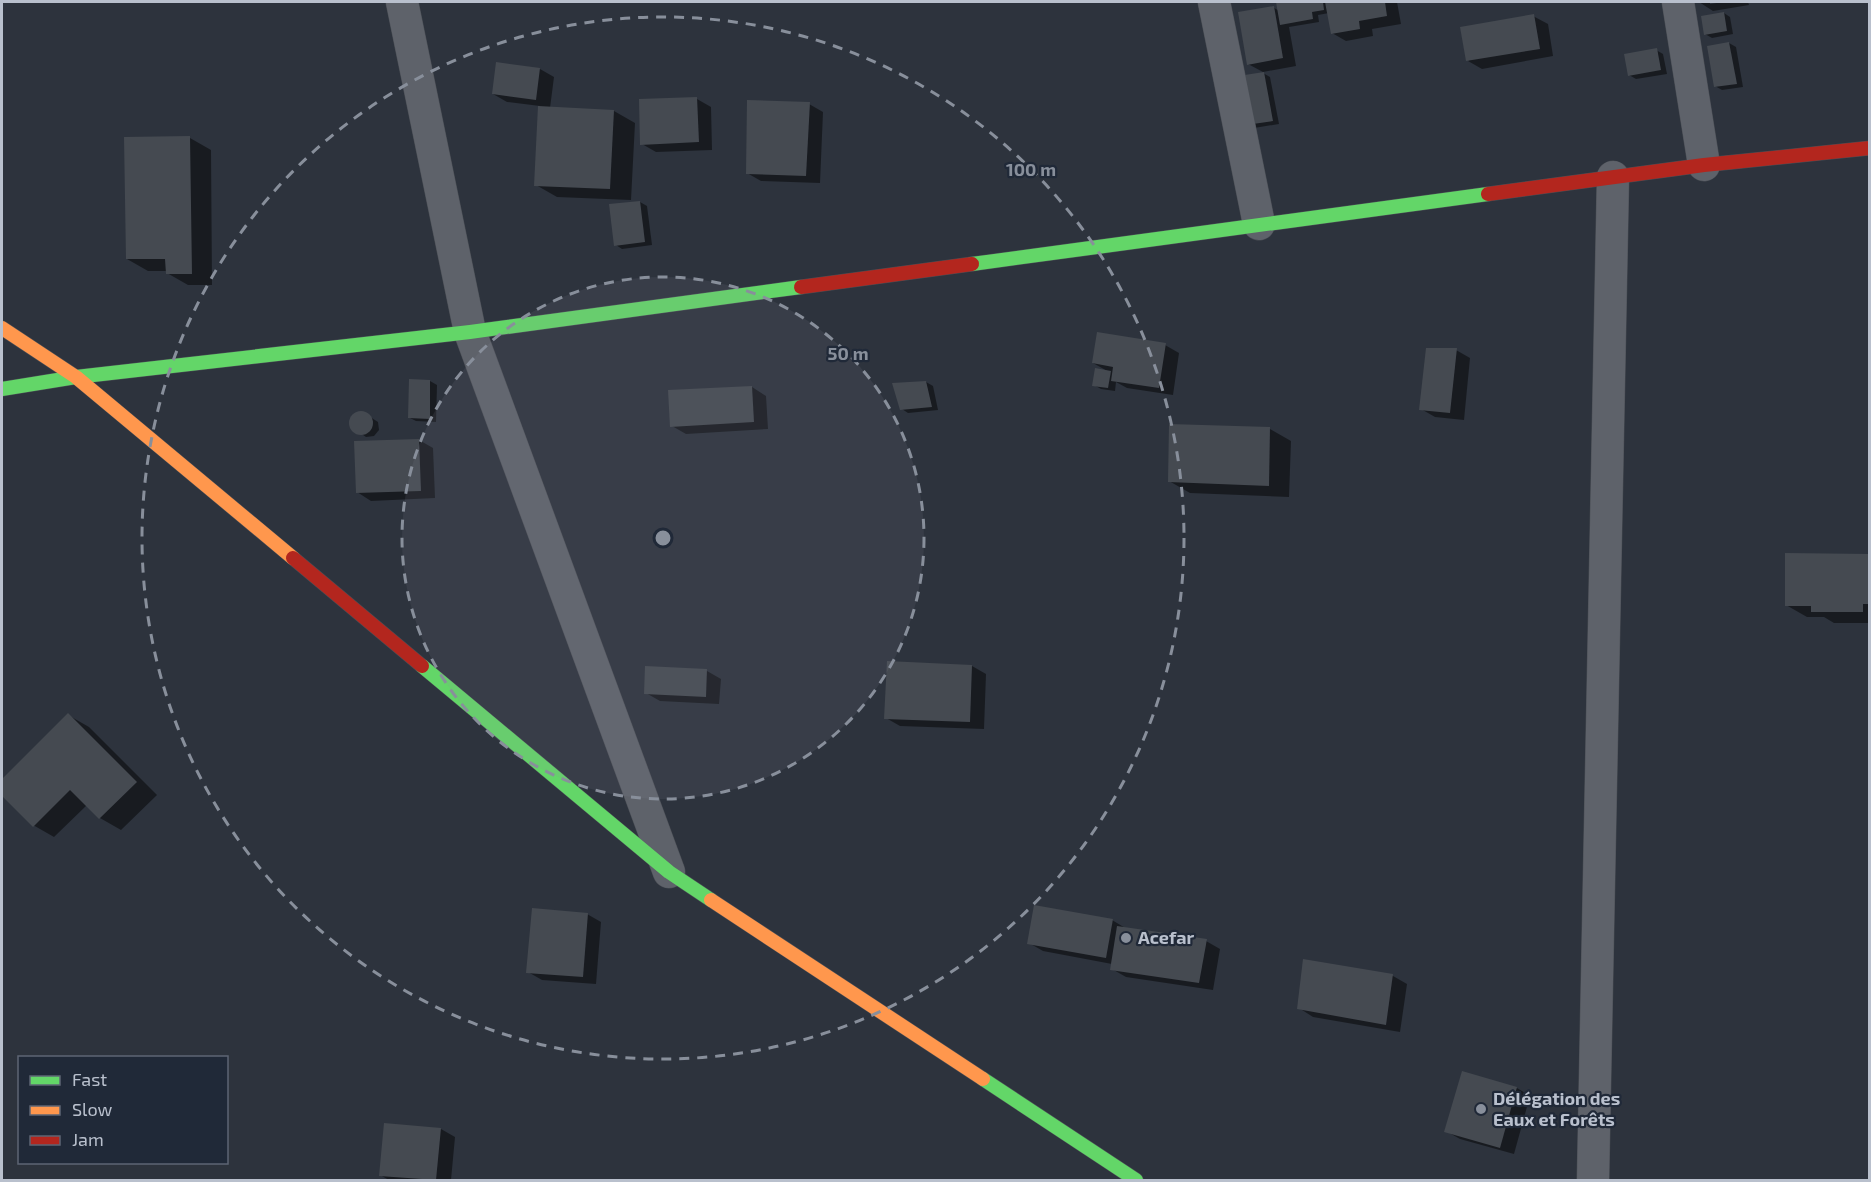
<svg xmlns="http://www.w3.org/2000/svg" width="1871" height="1182" viewBox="0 0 1871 1182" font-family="'Exo 2',sans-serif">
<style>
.shadow{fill:#0007}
.building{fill:#454a51}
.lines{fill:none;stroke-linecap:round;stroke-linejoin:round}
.street-casing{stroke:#4a4e55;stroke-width:33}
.fast-casing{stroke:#4a4e55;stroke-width:15}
.slow-casing{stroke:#4a4e55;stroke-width:15}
.jam-casing{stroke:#4a4e55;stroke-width:15}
.street{stroke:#5e626a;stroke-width:32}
.fast{stroke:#63d668;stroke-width:14}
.slow{stroke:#ff974d;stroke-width:14}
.jam{stroke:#b3261e;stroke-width:14}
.ring{fill:none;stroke:#888f9b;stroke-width:3;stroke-dasharray:10 8}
.poi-dot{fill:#888f9b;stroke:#202938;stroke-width:2}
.labels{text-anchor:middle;stroke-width:4.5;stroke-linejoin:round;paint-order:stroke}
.poi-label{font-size:18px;font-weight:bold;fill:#b9c0cd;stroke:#202938;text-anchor:start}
.centre{fill:#888f9b;stroke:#202938;stroke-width:3}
.ring-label{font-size:18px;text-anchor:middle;font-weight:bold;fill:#888f9b;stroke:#202938;stroke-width:4.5;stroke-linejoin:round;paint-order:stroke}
</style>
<rect width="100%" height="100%" fill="#2d333d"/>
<g class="shadow">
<path d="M 1278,2 L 1397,2 L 1401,24 L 1372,29 L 1373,36 L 1346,41 L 1332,33 L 1329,13 L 1318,15 L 1319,22 L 1289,27 L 1296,66 L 1263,72 L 1248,64 L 1273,7 L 1279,11 Z"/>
<path d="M 1699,2 L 1710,2 L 1710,4 L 1723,2 L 1748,2 L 1749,5 L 1713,11 Z"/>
<path d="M 1724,13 L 1730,17 L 1733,34 L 1712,38 L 1705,34 Z"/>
<path d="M 1533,16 L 1548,24 L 1553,56 L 1482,69 L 1468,61 Z"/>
<path d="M 1729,43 L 1736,47 L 1743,87 L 1722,90 L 1715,86 Z"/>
<path d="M 1656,50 L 1663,54 L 1667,74 L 1636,79 L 1629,75 Z"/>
<path d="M 497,64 L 540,69 L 554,77 L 550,108 L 614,111 L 635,123 L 631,200 L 557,197 L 536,185 L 540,106 L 507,102 L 493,94 Z"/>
<path d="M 1263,73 L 1270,77 L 1279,124 L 1254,128 L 1248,124 Z"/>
<path d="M 697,99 L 711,107 L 712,150 L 656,152 L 642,144 Z"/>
<path d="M 809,104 L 823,112 L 820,183 L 761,181 L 747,173 Z"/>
<path d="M 190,138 L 211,150 L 212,285 L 188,285 L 167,273 L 167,271 L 148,271 L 127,259 Z"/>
<path d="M 640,202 L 647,206 L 652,245 L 622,249 L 616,245 Z"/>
<path d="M 1165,345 L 1179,353 L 1173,395 L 1127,388 L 1116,382 L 1115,391 L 1101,389 L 1094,385 L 1109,372 L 1093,363 Z"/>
<path d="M 1456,350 L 1470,358 L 1464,420 L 1435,417 L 1421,409 Z"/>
<path d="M 410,381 L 430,381 L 437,385 L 436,422 L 416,421 L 410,418 Z"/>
<path d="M 926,382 L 933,386 L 938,410 L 908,413 L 902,409 Z"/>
<path d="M 752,387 L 766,396 L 768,429 L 686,434 L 672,426 Z"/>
<path d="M 364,413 L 378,422 L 379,430 L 374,436 L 366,437 L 352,427 L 351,420 L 356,414 Z"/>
<path d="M 1270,429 L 1291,441 L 1289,497 L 1190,493 L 1169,481 Z"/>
<path d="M 419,440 L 433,448 L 435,498 L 371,501 L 357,492 Z"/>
<path d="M 1870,555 L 1870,623 L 1834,623 L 1824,617 L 1807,617 L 1786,605 Z"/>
<path d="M 972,666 L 986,674 L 984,729 L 900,726 L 886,718 Z"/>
<path d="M 707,671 L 721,679 L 719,704 L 660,701 L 646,693 Z"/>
<path d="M 68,715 L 89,727 L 157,795 L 121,830 L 100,818 L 87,805 L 54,837 L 33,825 L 2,794 L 2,781 Z"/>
<path d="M 587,914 L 601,922 L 596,984 L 542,980 L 528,972 Z"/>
<path d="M 1112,920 L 1127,929 L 1206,941 L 1220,949 L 1213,990 L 1126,977 L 1112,969 L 1112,964 L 1043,951 L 1029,943 Z"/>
<path d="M 1304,961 L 1393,976 L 1407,984 L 1400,1032 L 1313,1017 L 1299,1008 Z"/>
<path d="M 1517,1088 L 1530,1096 L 1514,1154 L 1460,1139 L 1446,1131 Z"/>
<path d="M 441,1129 L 455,1137 L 451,1180 L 389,1180 L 380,1175 Z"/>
</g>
<g class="building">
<path d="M 1276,2 L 1323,2 L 1324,10 L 1312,12 L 1313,19 L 1280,25 Z"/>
<path d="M 1325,2 L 1385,2 L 1387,16 L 1359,21 L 1360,29 L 1331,34 Z"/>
<path d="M 1274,6 L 1283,58 L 1247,65 L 1238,12 Z"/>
<path d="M 1724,12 L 1727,31 L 1704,35 L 1701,16 Z"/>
<path d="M 1534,14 L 1540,49 L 1466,61 L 1460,27 Z"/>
<path d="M 1729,42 L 1737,84 L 1714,87 L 1707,46 Z"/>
<path d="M 1657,48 L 1661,70 L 1628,76 L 1624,54 Z"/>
<path d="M 496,62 L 540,68 L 536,100 L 492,94 Z"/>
<path d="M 1264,72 L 1273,121 L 1246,125 L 1238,76 Z"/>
<path d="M 697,97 L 699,142 L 640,145 L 639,99 Z"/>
<path d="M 747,100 L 810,102 L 806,176 L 746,174 Z"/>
<path d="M 538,106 L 614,110 L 610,189 L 534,186 Z"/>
<path d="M 190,136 L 192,274 L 166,274 L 165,259 L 126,259 L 124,137 Z"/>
<path d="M 640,201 L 645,242 L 614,246 L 609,204 Z"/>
<path d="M 1097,332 L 1166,343 L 1159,388 L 1111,381 L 1113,367 L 1092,363 Z"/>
<path d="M 1426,348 L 1457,348 L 1450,413 L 1419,410 Z"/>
<path d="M 1095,368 L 1111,371 L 1108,388 L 1092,386 Z"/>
<path d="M 409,379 L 430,380 L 430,419 L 408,418 Z"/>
<path d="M 926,381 L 932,407 L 900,410 L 892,383 Z"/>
<path d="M 752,386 L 754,422 L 670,427 L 668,390 Z"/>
<circle cx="361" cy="423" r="12"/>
<path d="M 1169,424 L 1270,427 L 1269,486 L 1168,482 Z"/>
<path d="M 419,439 L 421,491 L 356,493 L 354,441 Z"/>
<path d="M 1785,553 L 1870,554 L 1870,604 L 1863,604 L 1863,612 L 1811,612 L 1811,606 L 1785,606 Z"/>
<path d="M 887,661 L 972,665 L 970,722 L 884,719 Z"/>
<path d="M 645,666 L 707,669 L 706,697 L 644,694 Z"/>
<path d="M 68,713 L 137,782 L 99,819 L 70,790 L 33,827 L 2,796 L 2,779 Z"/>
<path d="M 1034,905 L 1113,919 L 1106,958 L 1027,944 Z"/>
<path d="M 532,908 L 588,913 L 583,977 L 526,973 Z"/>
<path d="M 1117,926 L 1207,939 L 1199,983 L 1110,970 Z"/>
<path d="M 1303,959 L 1393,974 L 1386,1025 L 1297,1009 Z"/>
<path d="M 1462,1071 L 1517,1087 L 1500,1148 L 1444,1132 Z"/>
<path d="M 384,1123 L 441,1128 L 436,1180 L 379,1176 Z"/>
</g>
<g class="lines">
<defs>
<g id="street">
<path d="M 402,2 L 470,332 L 669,872"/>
<path d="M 1214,2 L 1259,224"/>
<path d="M 1678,2 L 1704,165"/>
<path d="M 1593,1180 L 1613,177"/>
</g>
<g id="fast">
<path d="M 972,264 L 1488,194"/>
<path d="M 2,389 L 76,377 L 470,332 L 801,287"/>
<path d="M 422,666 L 669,872 L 711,900"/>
<path d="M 983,1079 L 1136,1180"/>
</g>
<g id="slow">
<path d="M 2,328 L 76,377 L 293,558"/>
<path d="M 711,900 L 983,1079"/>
</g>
<g id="jam">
<path d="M 1488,194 L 1704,165 L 1870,148"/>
<path d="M 801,287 L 972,264"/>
<path d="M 293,558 L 422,666"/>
</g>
</defs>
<use href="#street" class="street-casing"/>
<use href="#fast" class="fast-casing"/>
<use href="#slow" class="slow-casing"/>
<use href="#jam" class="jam-casing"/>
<use href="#street" class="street"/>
<use href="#fast" class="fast"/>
<use href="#slow" class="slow"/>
<use href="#jam" class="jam"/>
</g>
<circle cx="663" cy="538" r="261" fill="#888f9b" fill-opacity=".12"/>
<g class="ring">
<circle cx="663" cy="538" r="261"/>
<circle cx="663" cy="538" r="521"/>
</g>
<g class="poi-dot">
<circle cx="1126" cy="938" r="6"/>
<circle cx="1481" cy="1109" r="6"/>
</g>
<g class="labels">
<g class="poi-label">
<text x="1138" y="944">Acefar</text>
<text x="1493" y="1105">Délégation des<tspan x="1493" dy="21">Eaux et Forêts</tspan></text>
</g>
</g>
<circle cx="663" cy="538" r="9" class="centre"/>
<g class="ring-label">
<text x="1031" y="176">100 m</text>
<text x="848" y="360">50 m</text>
</g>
<rect width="1871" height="1182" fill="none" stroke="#b9c0cd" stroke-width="6"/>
<rect x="18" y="1056" width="210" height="108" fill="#202938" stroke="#5d6574" stroke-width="1.5"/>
<rect x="30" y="1076" width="30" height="9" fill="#63d668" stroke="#5d6574" stroke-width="1.5"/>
<text x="72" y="1086" font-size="18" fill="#b9c0cd">Fast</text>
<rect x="30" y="1106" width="30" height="9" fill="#ff974d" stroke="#5d6574" stroke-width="1.5"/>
<text x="72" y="1116" font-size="18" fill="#b9c0cd">Slow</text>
<rect x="30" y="1136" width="30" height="9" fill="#b3261e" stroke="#5d6574" stroke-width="1.5"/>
<text x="72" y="1146" font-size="18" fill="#b9c0cd">Jam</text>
</svg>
